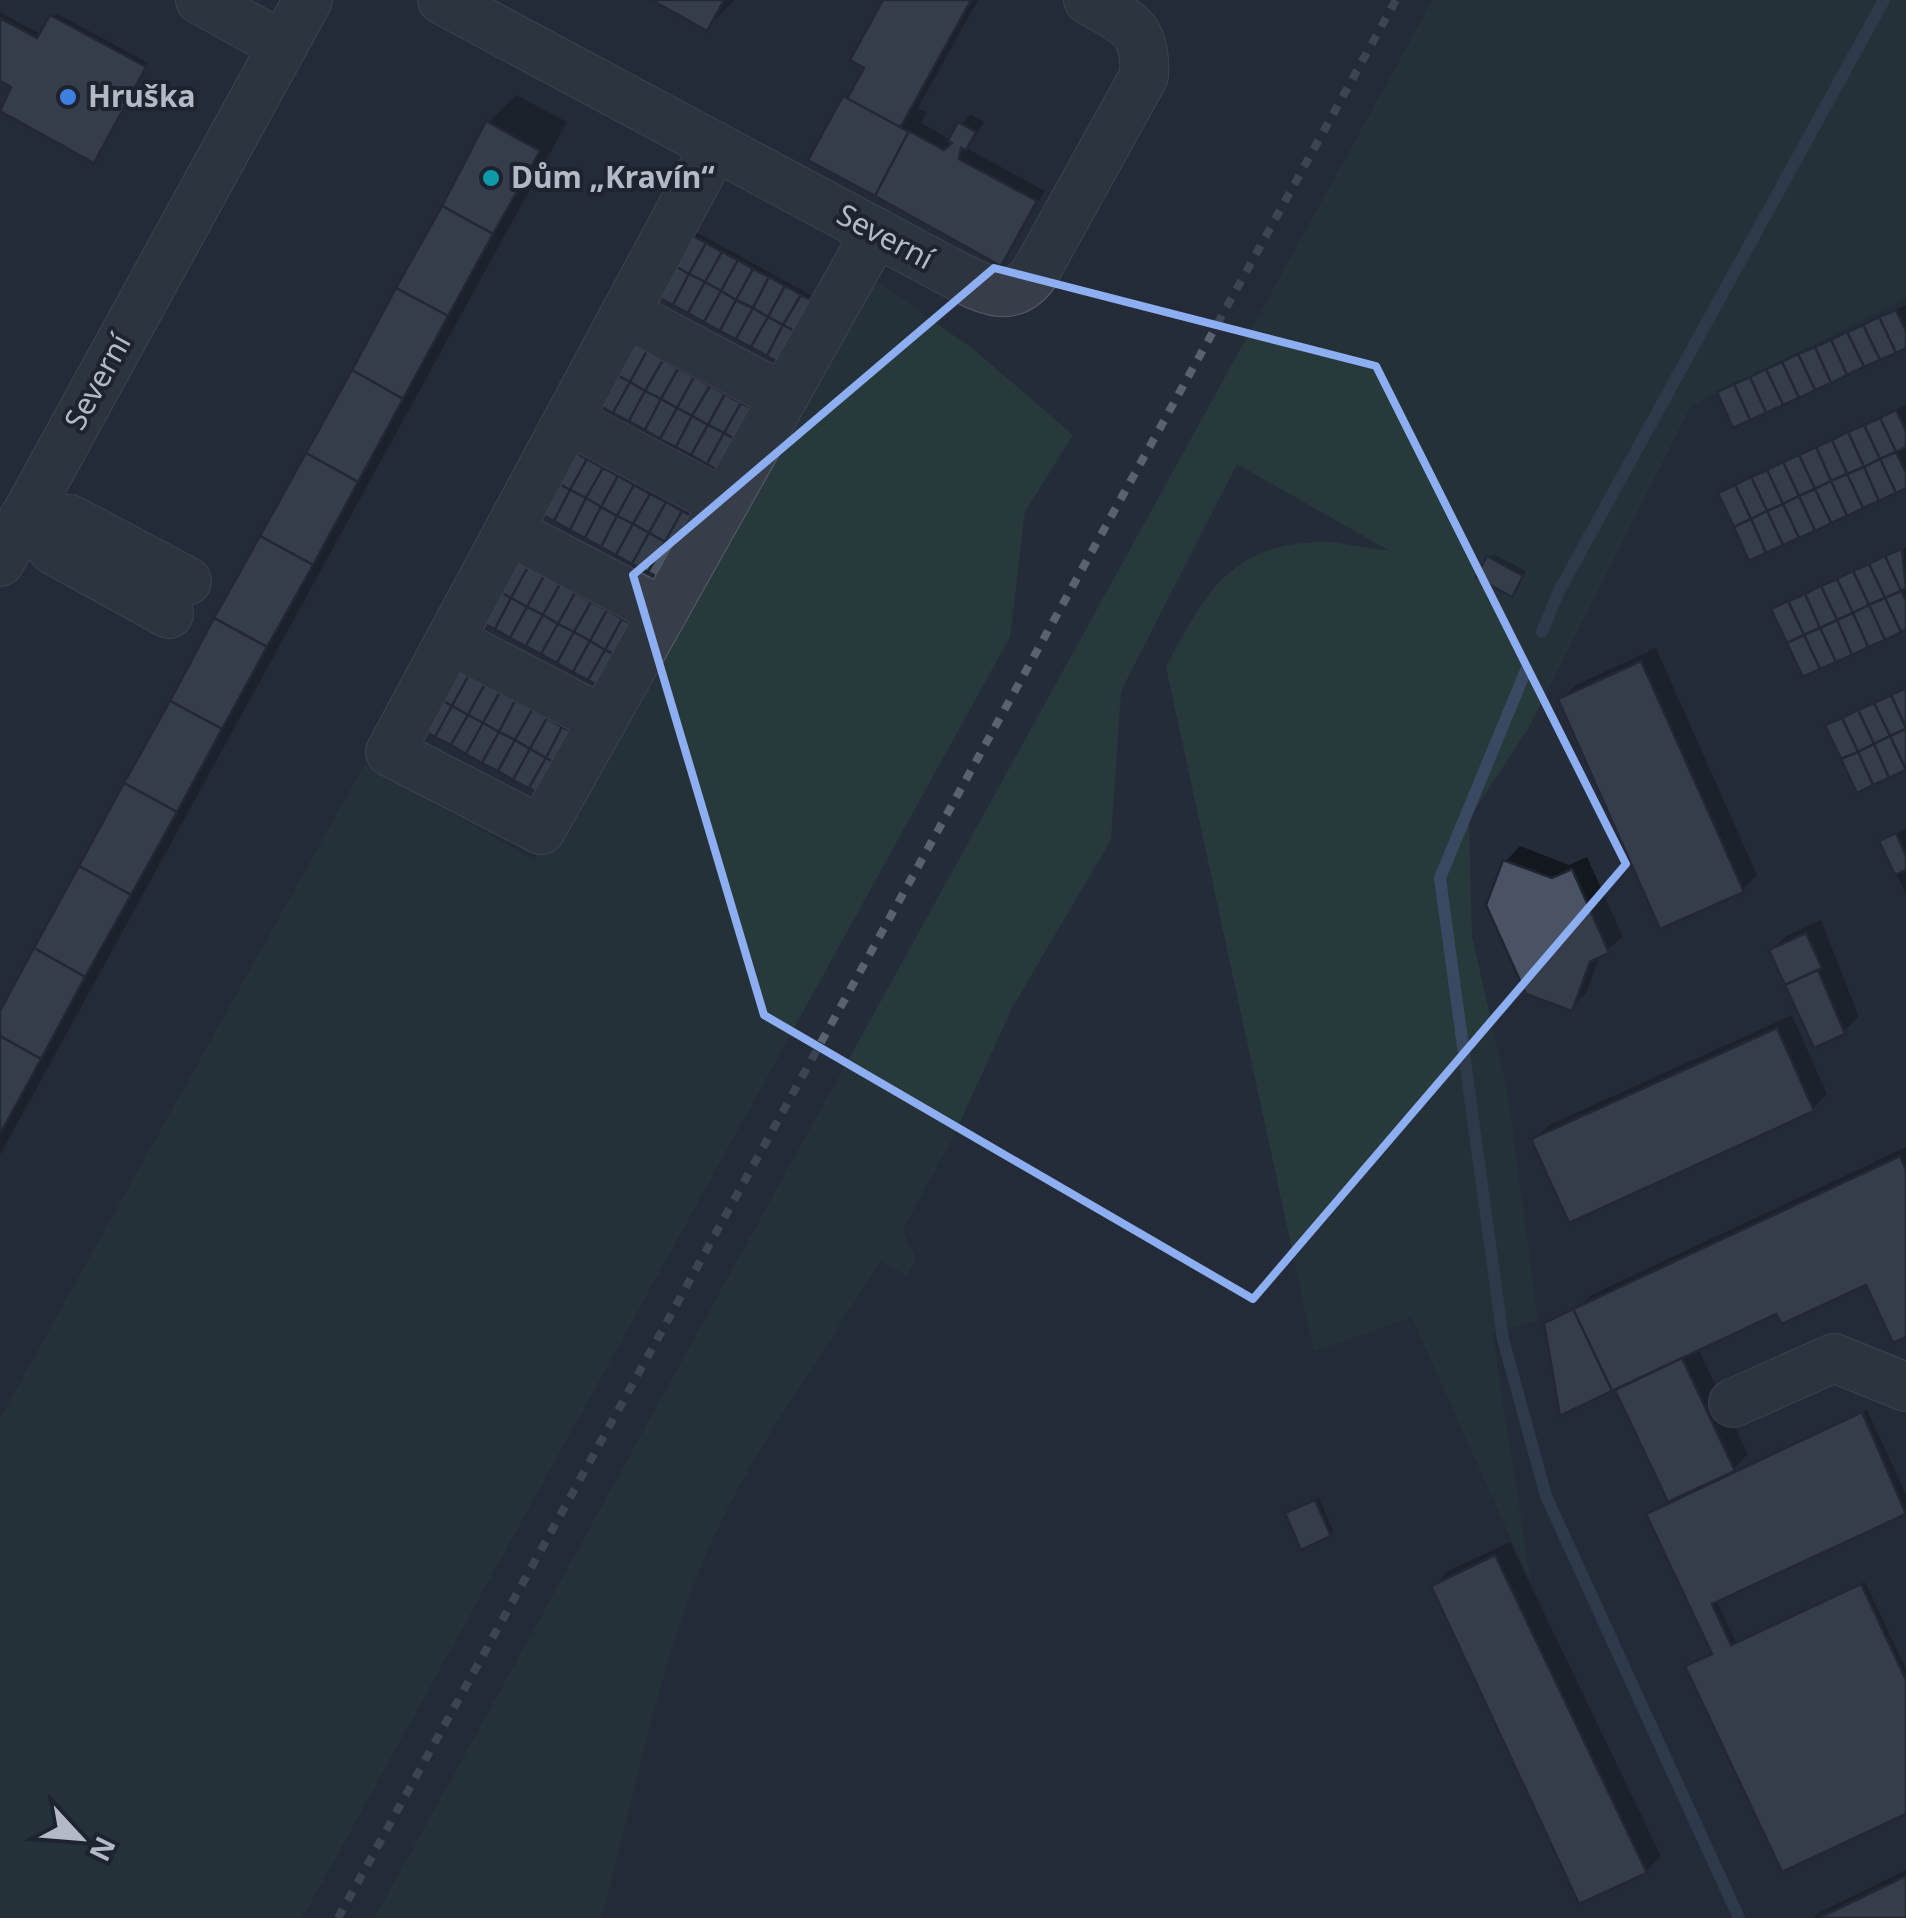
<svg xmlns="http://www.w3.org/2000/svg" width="1906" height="1918" viewBox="0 0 1906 1918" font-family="'Noto Sans',sans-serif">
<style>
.green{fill:#27393b}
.shadow{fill:#0007}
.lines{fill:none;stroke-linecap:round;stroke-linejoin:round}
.stream{stroke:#3a4961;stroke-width:12}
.building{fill:#4a5363;stroke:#1f2531;stroke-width:2.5}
.minor-casing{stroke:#565c68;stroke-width:50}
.minor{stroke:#373e4a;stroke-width:48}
.rail{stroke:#5a6271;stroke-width:8;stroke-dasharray:10 10;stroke-linecap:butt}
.marked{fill:none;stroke:#8daef0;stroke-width:8;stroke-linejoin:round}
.shop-dot{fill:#3f7fe0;stroke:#1d232f;stroke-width:4}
.culture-dot{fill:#0f9aa8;stroke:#1d232f;stroke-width:4}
.labels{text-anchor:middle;stroke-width:8;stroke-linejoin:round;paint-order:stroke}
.poi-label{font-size:30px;font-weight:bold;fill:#b3b9c6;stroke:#1d232f;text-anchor:start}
.street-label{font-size:30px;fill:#b3b9c6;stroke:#1d232f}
</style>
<rect width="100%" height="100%" fill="#242c39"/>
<g class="green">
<path d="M 1433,0 L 1906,0 L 1906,298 L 1691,405 L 1529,727 L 1469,819 L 1472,936 L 1508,1096 L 1538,1321 L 1492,1333 L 1531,1583 L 1412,1317 L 1314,1351 L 1166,667 C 1205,592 1232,541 1327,542 C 1347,543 1368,549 1388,550 L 1237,464 L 1121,691 L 1111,840 L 1013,1006 L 954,1135 L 902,1231 L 916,1259 L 907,1275 L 880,1261 C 829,1344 769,1426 725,1513 C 662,1638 639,1783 601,1918 L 375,1918 Z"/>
<path d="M 872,279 L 972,348 L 1073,435 L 1025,512 L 1010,637 L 302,1918 L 0,1918 L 0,1419 L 365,764 L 535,861 Z"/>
</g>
<g class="shadow">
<path d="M 658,0 L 735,0 L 707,27 Z"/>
<path d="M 886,0 L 978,0 L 918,108 L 927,112 L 921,123 L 951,140 L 970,114 L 984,122 L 968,149 L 1045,191 L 1001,263 L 876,193 L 868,67 Z"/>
<path d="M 0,12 L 42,35 L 56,13 L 148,63 L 98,156 L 0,78 Z"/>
<path d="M 516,95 L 567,122 L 0,1155 L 0,1014 L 488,123 Z"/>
<path d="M 696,232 L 818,299 L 787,358 L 692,236 Z"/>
<path d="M 1906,305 L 1906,344 L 1724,389 Z"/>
<path d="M 637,340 L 759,407 L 727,466 Z"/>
<path d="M 1906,405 L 1906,486 L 1721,493 L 1725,489 Z"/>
<path d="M 577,448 L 700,515 L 664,578 L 540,511 Z"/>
<path d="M 1906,547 L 1906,627 L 1778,606 Z"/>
<path d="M 1493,554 L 1526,571 L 1515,590 L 1489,558 Z"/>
<path d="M 514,560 L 641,623 L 609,682 Z"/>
<path d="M 1656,648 L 1757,875 L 1743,889 L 1561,700 L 1576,685 Z"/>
<path d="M 1906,828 L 1906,895 L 1882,842 Z"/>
<path d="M 1520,846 L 1569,865 L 1587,857 L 1623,937 L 1600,955 L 1586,993 L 1571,1008 L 1506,861 Z"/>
<path d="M 1821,920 L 1859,1017 L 1844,1031 L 1815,1045 L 1772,950 L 1786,936 Z"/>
<path d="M 1792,1015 L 1827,1094 L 1812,1109 L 1534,1140 L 1549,1125 Z"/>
<path d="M 1906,1147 L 1906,1335 L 1867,1281 L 1778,1311 L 1698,1348 L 1748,1454 L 1728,1475 L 1867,1410 L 1906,1494 L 1906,1511 L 1716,1600 L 1736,1642 L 1865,1582 L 1906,1669 L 1906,1811 L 1692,1663 L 1714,1653 L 1670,1503 L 1580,1306 L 1591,1295 Z"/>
<path d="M 1319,1498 L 1333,1530 L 1329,1534 L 1288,1514 Z"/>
<path d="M 1510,1542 L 1661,1856 L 1646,1871 L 1580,1901 L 1434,1586 L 1448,1571 Z"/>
<path d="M 1906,1870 L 1906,1918 L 1814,1918 L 1820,1912 Z"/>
</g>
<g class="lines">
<g class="stream">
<path d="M 1542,632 L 1559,591 L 1884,0"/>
<path d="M 1526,670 L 1440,878 L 1503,1339 L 1546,1496 L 1739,1918"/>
</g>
</g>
<g class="building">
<path d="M 652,0 L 724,0 L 707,31 Z"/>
<path d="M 883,0 L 971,0 L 900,128 L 847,99 L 864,68 L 850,60 Z"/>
<path d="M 50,15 L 146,67 L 94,163 L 0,111 L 11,87 L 0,81 L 0,18 L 37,38 Z"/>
<path d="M 843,96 L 909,132 L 875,196 L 808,160 Z"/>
<path d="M 486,121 L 540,151 L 493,234 L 442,206 Z"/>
<path d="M 958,122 L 976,132 L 966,150 L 961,148 L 959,159 L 1037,201 L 1001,266 L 875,196 L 909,131 L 944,150 L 952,143 L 948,141 Z"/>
<path d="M 442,206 L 493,234 L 448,316 L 396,288 Z"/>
<path d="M 691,235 L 706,243 L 689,274 L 673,265 Z"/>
<path d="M 706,243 L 722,252 L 705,282 L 689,274 Z"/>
<path d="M 722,252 L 738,260 L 721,291 L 705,282 Z"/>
<path d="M 738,260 L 753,269 L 736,300 L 721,291 Z"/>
<path d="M 673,265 L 689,274 L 673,305 L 658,297 Z"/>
<path d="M 753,269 L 769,277 L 753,308 L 736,300 Z"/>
<path d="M 689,274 L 705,282 L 688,313 L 673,305 Z"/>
<path d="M 769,277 L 785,286 L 768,317 L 753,308 Z"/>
<path d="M 705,282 L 721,291 L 704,322 L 688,313 Z"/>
<path d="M 785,286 L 801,295 L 783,325 L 768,317 Z"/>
<path d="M 396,288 L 448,316 L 403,399 L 352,370 Z"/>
<path d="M 721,291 L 736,300 L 720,331 L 704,322 Z"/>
<path d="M 801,295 L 816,303 L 800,334 L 783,325 Z"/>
<path d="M 736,300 L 753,308 L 736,339 L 720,331 Z"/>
<path d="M 753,308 L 768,317 L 751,347 L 736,339 Z"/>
<path d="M 1896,310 L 1906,331 L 1906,348 L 1896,353 L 1879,317 Z"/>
<path d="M 768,317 L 783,325 L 767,356 L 751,347 Z"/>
<path d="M 1879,317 L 1896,353 L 1880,360 L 1863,325 Z"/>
<path d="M 783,325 L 800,334 L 781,364 L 767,356 Z"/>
<path d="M 1863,325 L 1880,360 L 1864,367 L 1847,332 Z"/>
<path d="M 1847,332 L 1864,367 L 1847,375 L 1831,340 Z"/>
<path d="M 1831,340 L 1847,375 L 1831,383 L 1815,347 Z"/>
<path d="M 632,343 L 647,351 L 630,382 L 613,373 Z"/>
<path d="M 1815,347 L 1831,383 L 1815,390 L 1798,354 Z"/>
<path d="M 647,351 L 663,360 L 645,391 L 630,382 Z"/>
<path d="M 1798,354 L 1815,390 L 1799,398 L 1782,362 Z"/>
<path d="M 663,360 L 678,369 L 661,399 L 645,391 Z"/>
<path d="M 1782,362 L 1799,398 L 1783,405 L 1766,369 Z"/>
<path d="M 678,369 L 694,377 L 677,408 L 661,399 Z"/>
<path d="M 1766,369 L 1783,405 L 1766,413 L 1750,377 Z"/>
<path d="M 352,370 L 403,399 L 358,482 L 306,453 Z"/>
<path d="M 613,373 L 630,382 L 613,413 L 598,405 Z"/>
<path d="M 694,377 L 710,386 L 692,416 L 677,408 Z"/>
<path d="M 1750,377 L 1766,413 L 1750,420 L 1734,384 Z"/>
<path d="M 630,382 L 645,391 L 629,421 L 613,413 Z"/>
<path d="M 1734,384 L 1750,420 L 1733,428 L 1717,392 Z"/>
<path d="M 710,386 L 725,394 L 708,425 L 692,416 Z"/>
<path d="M 645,391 L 661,399 L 645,430 L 629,421 Z"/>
<path d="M 725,394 L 741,403 L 724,433 L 708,425 Z"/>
<path d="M 661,399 L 677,408 L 660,439 L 645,430 Z"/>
<path d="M 741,403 L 756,411 L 741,443 L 724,433 Z"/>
<path d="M 677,408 L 692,416 L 676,447 L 660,439 Z"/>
<path d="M 1896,410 L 1906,431 L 1906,447 L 1896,452 L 1880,418 Z"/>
<path d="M 692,416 L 708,425 L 691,455 L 676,447 Z"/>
<path d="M 1880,418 L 1896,452 L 1880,459 L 1864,425 Z"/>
<path d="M 708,425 L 724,433 L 707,464 L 691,455 Z"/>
<path d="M 1864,425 L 1880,459 L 1864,467 L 1848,432 Z"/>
<path d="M 1848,432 L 1864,467 L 1847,474 L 1832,440 Z"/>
<path d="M 724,433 L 741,443 L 722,472 L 707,464 Z"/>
<path d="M 1832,440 L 1847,474 L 1831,481 L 1816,447 Z"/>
<path d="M 1816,447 L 1831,481 L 1815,489 L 1799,455 Z"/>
<path d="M 572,451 L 587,459 L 570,490 L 554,481 Z"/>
<path d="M 1896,452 L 1906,473 L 1906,488 L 1896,493 L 1880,459 Z"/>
<path d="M 306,453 L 358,482 L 313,565 L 260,536 Z"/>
<path d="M 1799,455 L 1815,489 L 1799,496 L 1783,462 Z"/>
<path d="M 587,459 L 603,468 L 586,498 L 570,490 Z"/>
<path d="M 1880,459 L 1896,493 L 1879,501 L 1864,467 Z"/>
<path d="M 1783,462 L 1799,496 L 1783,504 L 1767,470 Z"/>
<path d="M 1864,467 L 1879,501 L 1863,508 L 1847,474 Z"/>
<path d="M 603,468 L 618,476 L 601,507 L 586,498 Z"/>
<path d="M 1767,470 L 1783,504 L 1767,511 L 1751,477 Z"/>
<path d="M 1847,474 L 1863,508 L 1847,516 L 1831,481 Z"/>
<path d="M 618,476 L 634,485 L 617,516 L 601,507 Z"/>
<path d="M 1751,477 L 1767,511 L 1751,519 L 1735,485 Z"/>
<path d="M 554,481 L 570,490 L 554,521 L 539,513 Z"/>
<path d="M 1831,481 L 1847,516 L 1831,523 L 1815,489 Z"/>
<path d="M 634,485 L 650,494 L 633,524 L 617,516 Z"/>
<path d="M 1735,485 L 1751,519 L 1734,527 L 1718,493 Z"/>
<path d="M 1815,489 L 1831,523 L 1815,531 L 1799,496 Z"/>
<path d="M 570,490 L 586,498 L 570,530 L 554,521 Z"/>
<path d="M 650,494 L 666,502 L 649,533 L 633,524 Z"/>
<path d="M 1799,496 L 1815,531 L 1799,538 L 1783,504 Z"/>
<path d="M 586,498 L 601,507 L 585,538 L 570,530 Z"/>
<path d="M 666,502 L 682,511 L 665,542 L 649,533 Z"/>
<path d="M 1783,504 L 1799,538 L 1783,545 L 1767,511 Z"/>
<path d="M 601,507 L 617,516 L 601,547 L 585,538 Z"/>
<path d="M 682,511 L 696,519 L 681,551 L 665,542 Z"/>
<path d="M 1767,511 L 1783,545 L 1766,553 L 1751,519 Z"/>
<path d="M 617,516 L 633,524 L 616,555 L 601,547 Z"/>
<path d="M 1751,519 L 1766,553 L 1749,561 L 1734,527 Z"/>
<path d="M 633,524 L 649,533 L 632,564 L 616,555 Z"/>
<path d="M 649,533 L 665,542 L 648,572 L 632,564 Z"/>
<path d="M 260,536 L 313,565 L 267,647 L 214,618 Z"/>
<path d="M 665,542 L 681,551 L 663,580 L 648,572 Z"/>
<path d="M 1902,549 L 1906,588 L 1901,591 L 1885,556 Z"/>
<path d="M 1487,556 L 1523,576 L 1512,597 L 1476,577 Z"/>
<path d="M 1885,556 L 1901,591 L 1885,598 L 1869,564 Z"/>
<path d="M 513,559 L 528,567 L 511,598 L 495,589 Z"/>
<path d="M 1869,564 L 1885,598 L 1869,605 L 1853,571 Z"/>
<path d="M 528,567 L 544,576 L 527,607 L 511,598 Z"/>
<path d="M 1853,571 L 1869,605 L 1853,613 L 1837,579 Z"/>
<path d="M 544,576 L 560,584 L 543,615 L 527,607 Z"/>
<path d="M 1837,579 L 1853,613 L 1837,620 L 1821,586 Z"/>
<path d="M 560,584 L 575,593 L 558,624 L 543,615 Z"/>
<path d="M 1821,586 L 1837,620 L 1820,628 L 1805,594 Z"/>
<path d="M 495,589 L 511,598 L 495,629 L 479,621 Z"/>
<path d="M 1901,591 L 1906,601 L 1906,630 L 1901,632 L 1885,598 Z"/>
<path d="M 575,593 L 591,602 L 574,632 L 558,624 Z"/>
<path d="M 1805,594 L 1820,628 L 1804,635 L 1788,601 Z"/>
<path d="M 511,598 L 527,607 L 510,638 L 495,629 Z"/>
<path d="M 1885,598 L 1901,632 L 1885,640 L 1869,605 Z"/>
<path d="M 1788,601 L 1804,635 L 1787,643 L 1771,609 Z"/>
<path d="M 591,602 L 607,610 L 590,641 L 574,632 Z"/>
<path d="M 1869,605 L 1885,640 L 1868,647 L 1853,613 Z"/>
<path d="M 527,607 L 543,615 L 526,646 L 510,638 Z"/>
<path d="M 607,610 L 622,619 L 605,650 L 590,641 Z"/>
<path d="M 1853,613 L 1868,647 L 1852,655 L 1837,620 Z"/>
<path d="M 543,615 L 558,624 L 541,654 L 526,646 Z"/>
<path d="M 214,618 L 267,647 L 222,729 L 170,701 Z"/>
<path d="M 622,619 L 637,627 L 622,658 L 605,650 Z"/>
<path d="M 1837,620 L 1852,655 L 1836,662 L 1820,628 Z"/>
<path d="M 558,624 L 574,632 L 557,663 L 541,654 Z"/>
<path d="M 1820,628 L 1836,662 L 1820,669 L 1804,635 Z"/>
<path d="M 574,632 L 590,641 L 573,672 L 557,663 Z"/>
<path d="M 1804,635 L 1820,669 L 1803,677 L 1787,643 Z"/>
<path d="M 590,641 L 605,650 L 588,680 L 573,672 Z"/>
<path d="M 605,650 L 622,658 L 603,688 L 588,680 Z"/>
<path d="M 1641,661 L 1744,892 L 1660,929 L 1558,699 Z"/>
<path d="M 454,667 L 469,675 L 452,706 L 436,697 Z"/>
<path d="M 469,675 L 485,684 L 468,715 L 452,706 Z"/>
<path d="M 485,684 L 500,692 L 483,723 L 468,715 Z"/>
<path d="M 1906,688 L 1906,728 L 1891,695 Z"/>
<path d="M 500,692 L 515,701 L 499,732 L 483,723 Z"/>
<path d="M 1891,695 L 1906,729 L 1890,736 L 1874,703 Z"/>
<path d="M 436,697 L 452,706 L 435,737 L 420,728 Z"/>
<path d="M 170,701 L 222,729 L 177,812 L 124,783 Z"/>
<path d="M 515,701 L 532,710 L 515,740 L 499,732 Z"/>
<path d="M 1874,703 L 1890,736 L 1874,744 L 1858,710 Z"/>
<path d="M 452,706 L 468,715 L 451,745 L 435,737 Z"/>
<path d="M 532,710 L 547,718 L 530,749 L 515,740 Z"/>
<path d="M 1858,710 L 1874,744 L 1858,752 L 1842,718 Z"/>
<path d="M 468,715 L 483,723 L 466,754 L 451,745 Z"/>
<path d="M 547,718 L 562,727 L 546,758 L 530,749 Z"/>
<path d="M 1842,718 L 1858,752 L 1841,759 L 1825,725 Z"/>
<path d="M 483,723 L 499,732 L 482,763 L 466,754 Z"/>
<path d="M 562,727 L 577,735 L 562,767 L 546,758 Z"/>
<path d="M 1906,729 L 1906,770 L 1890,736 Z"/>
<path d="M 499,732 L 515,740 L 498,771 L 482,763 Z"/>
<path d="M 1890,736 L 1906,770 L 1889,778 L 1874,744 Z"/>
<path d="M 515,740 L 530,749 L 513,780 L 498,771 Z"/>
<path d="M 1874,744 L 1889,778 L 1873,785 L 1858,752 Z"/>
<path d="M 530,749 L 546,758 L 529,788 L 513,780 Z"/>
<path d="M 1858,752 L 1873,785 L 1857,793 L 1841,759 Z"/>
<path d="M 546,758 L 562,767 L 544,797 L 529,788 Z"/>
<path d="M 124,783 L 177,812 L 131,895 L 79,866 Z"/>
<path d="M 1896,833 L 1906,856 L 1906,870 L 1895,875 L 1879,841 Z"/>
<path d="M 1503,860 L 1552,878 L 1572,869 L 1609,953 L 1590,962 L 1572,1011 L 1526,994 L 1486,905 Z"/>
<path d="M 79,866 L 131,895 L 85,977 L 34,948 Z"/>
<path d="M 1806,933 L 1822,968 L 1785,985 L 1769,950 Z"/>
<path d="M 34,948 L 85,977 L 41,1059 L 0,1036 L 0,1011 Z"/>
<path d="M 1818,970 L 1845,1034 L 1814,1048 L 1785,985 Z"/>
<path d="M 1777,1028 L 1814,1111 L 1569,1223 L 1531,1139 Z"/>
<path d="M 0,1036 L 41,1059 L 0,1134 Z"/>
<path d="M 1900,1156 L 1906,1170 L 1906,1337 L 1893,1343 L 1866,1285 L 1782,1324 L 1776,1314 L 1612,1391 L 1573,1309 Z"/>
<path d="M 1573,1309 L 1612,1391 L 1560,1416 L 1544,1323 Z"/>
<path d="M 1682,1358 L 1735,1471 L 1668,1502 L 1615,1390 Z"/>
<path d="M 1862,1412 L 1906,1514 L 1712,1604 L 1731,1645 L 1861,1584 L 1906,1680 L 1906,1814 L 1782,1872 L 1685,1666 L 1712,1654 L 1646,1514 Z"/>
<path d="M 1315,1500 L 1331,1536 L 1301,1550 L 1285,1513 Z"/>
<path d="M 1495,1555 L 1647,1873 L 1579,1904 L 1431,1586 Z"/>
<path d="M 1906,1876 L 1906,1918 L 1819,1918 Z"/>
</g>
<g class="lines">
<defs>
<g id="minor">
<path d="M 200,0 L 283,46"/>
<path d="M 442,0 L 946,270 C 979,286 1009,309 1035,273 L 1144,76 C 1147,26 1127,23 1088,0"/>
<path d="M 715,146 L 390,752 L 541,830 L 876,232"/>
<path d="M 625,313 L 783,397"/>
<path d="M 568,420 L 724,503"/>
<path d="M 24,517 L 70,519 L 187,581"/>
<path d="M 24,517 L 53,550 L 169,614"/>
<path d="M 509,531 L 663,612"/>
<path d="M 0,562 L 308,0"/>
<path d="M 450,640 L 603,720"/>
<path d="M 1733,1403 L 1834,1358 L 1906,1387"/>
</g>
</defs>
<use href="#minor" class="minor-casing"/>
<use href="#minor" class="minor"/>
<path class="rail" d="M 338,1918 L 1396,0"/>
</g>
<path d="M0 0H1906V1918H0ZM 994,268 L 1376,366 L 1626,864 L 1253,1299 L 764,1015 L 633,575 Z" fill="#242c39" fill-opacity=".55" fill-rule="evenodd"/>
<path class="marked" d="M 994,268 L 1376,366 L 1626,864 L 1253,1299 L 764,1015 L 633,575 Z"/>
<circle class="shop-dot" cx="68" cy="97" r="10"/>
<circle class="culture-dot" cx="491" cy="178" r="10"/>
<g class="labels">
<g class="poi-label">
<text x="88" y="107">Hruška</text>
<text x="511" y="188">Dům „Kravín“</text>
</g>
<g class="street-label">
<text transform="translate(885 237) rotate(28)" y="10">Severní</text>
<text transform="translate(98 382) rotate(-61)" y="10">Severní</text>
</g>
</g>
<g transform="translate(80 1838) rotate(116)" stroke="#1d232f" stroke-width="8" paint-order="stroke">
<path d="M0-8L18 38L0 25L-18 38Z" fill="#b3b9c6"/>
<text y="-15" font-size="28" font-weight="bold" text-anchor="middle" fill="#b3b9c6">N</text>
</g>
</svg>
